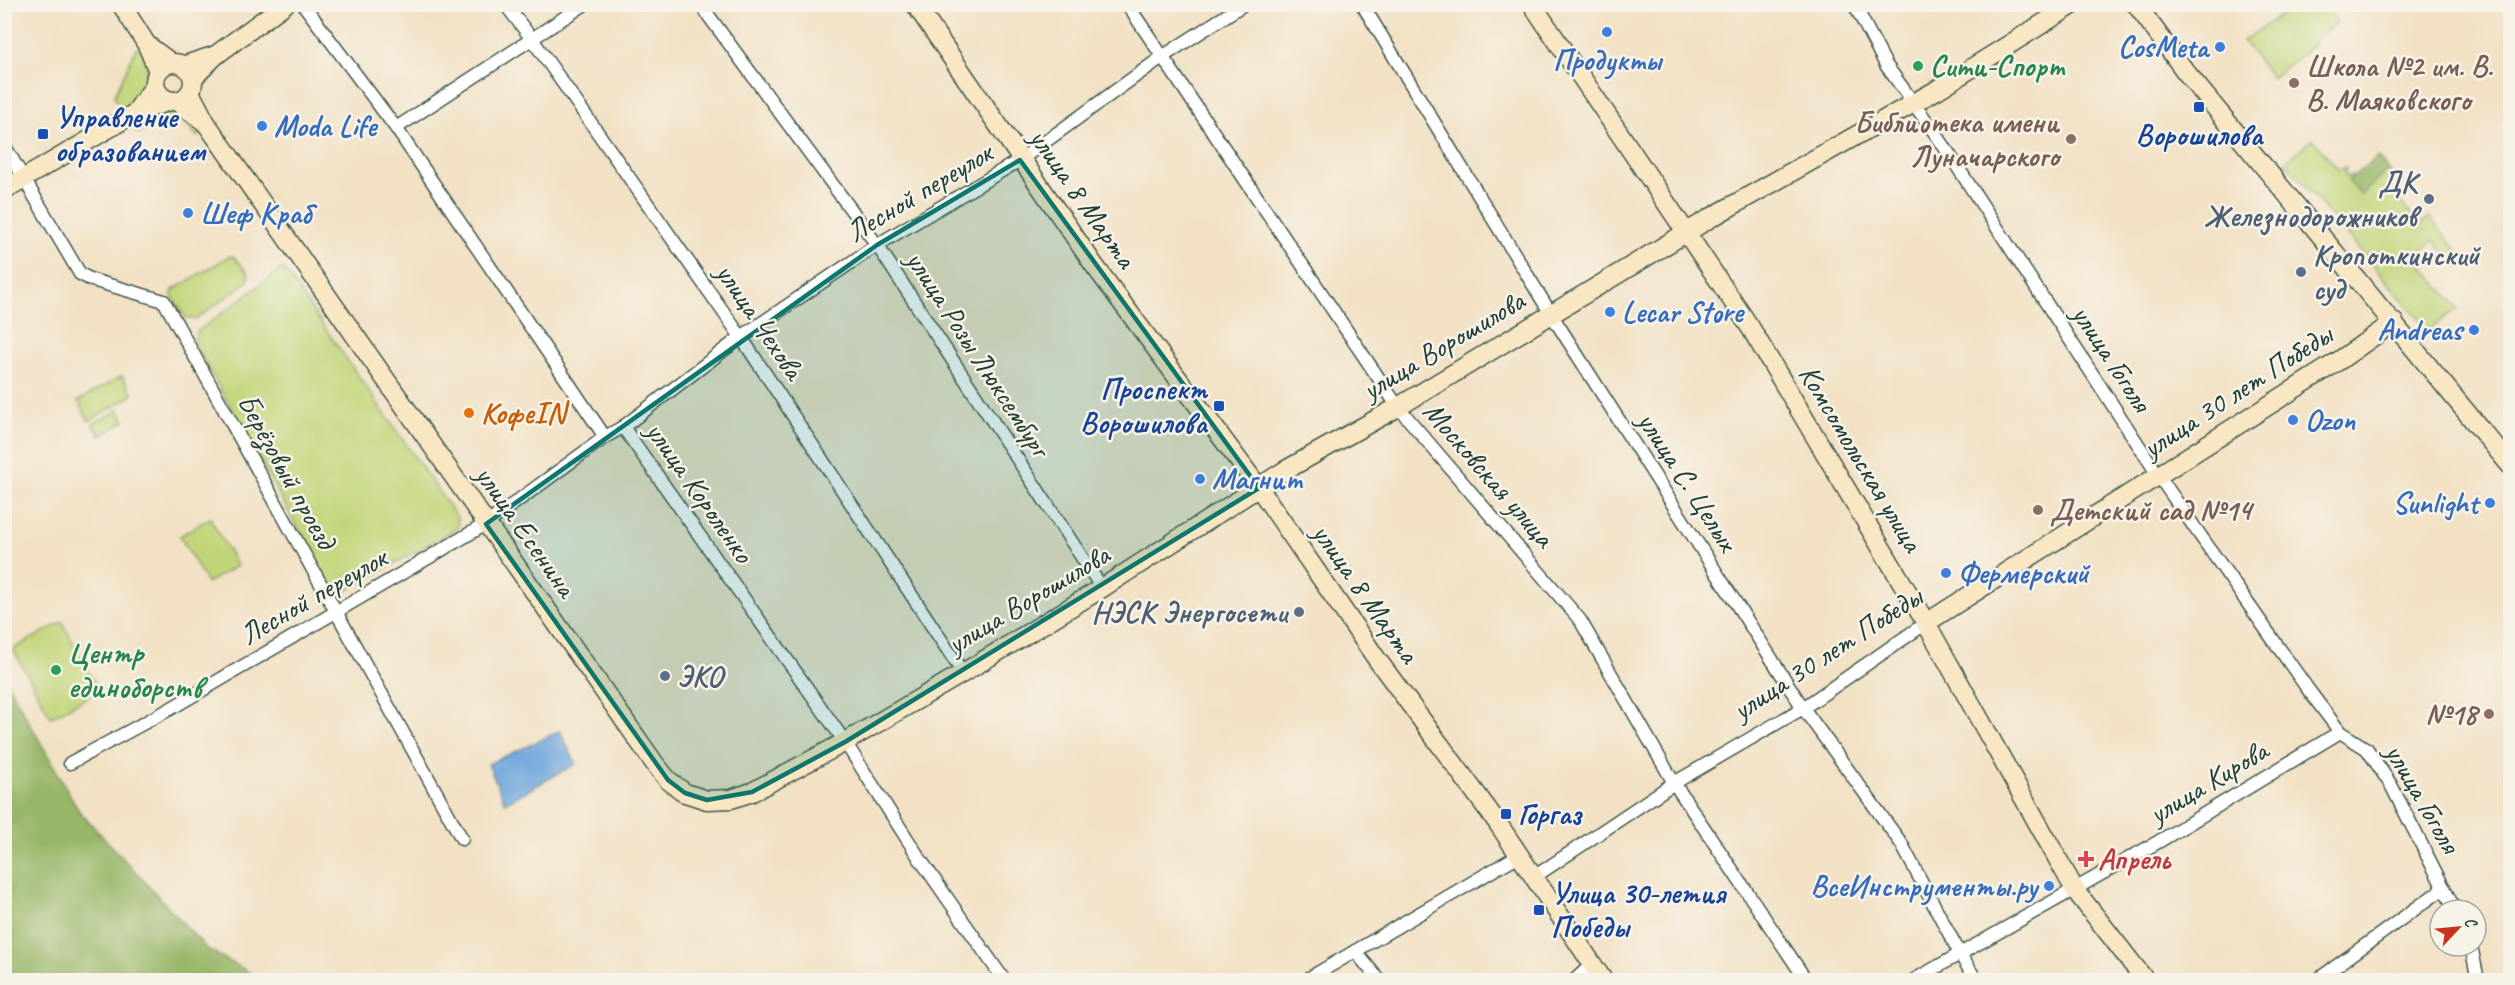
<svg xmlns="http://www.w3.org/2000/svg" width="2515" height="985" viewBox="0 0 2515 985" font-family="Caveat,sans-serif">
<style>
.green{fill:#c1d578;stroke:#708956;stroke-width:1.5}
.forest{fill:#98b668;stroke:#5c7a4e;stroke-width:1.5}
.water{fill:#6da4db;stroke:#467088;stroke-width:1.5}
.lines{fill:none;stroke-linecap:round;stroke-linejoin:round}
.street-casing{stroke:#3f564a;stroke-width:15}
.secondary-casing{stroke:#3f564a;stroke-width:21}
.street{stroke:#fff;stroke-width:12}
.secondary{stroke:#f9e7c3;stroke-width:18}
.marked{fill:#0f766e;fill-opacity:0.2;stroke:#0f766e;stroke-width:4.5;stroke-linejoin:round}
.shop-dot{fill:#3f7fe0;stroke:#f7f3e8;stroke-width:2}
.leisure-dot{fill:#2e9e5b;stroke:#f7f3e8;stroke-width:2}
.education-dot{fill:#8d6e63;stroke:#f7f3e8;stroke-width:2}
.transit-dot{fill:#1a4fb4;stroke:#f7f3e8;stroke-width:2}
.service-dot{fill:#5c6f8a;stroke:#f7f3e8;stroke-width:2}
.food-dot{fill:#e8710a;stroke:#f7f3e8;stroke-width:2}
.health-dot{fill:#e0444e;stroke:#f7f3e8;stroke-width:2}
.labels{text-anchor:middle;stroke-width:5;stroke-linejoin:round;paint-order:stroke}
.shop-label{font-size:30px;font-weight:bold;fill:#366cbe;stroke:#f7f3e8;text-anchor:start}
.leisure-label{font-size:30px;font-weight:bold;fill:#27864d;stroke:#f7f3e8;text-anchor:start}
.education-label{font-size:30px;font-weight:bold;fill:#785e54;stroke:#f7f3e8;text-anchor:start}
.transit-label{font-size:30px;font-weight:bold;fill:#164399;stroke:#f7f3e8;text-anchor:start}
.service-label{font-size:30px;font-weight:bold;fill:#4e5e75;stroke:#f7f3e8;text-anchor:end}
.street-label{font-size:30px;fill:#1f3d34;stroke:#f7f3e8}
.food-label{font-size:30px;font-weight:bold;fill:#c56008;stroke:#f7f3e8;text-anchor:start}
.health-label{font-size:30px;font-weight:bold;fill:#be3a42;stroke:#f7f3e8;text-anchor:start}
</style>
<rect width="100%" height="100%" fill="#f7f3e8"/>
<filter id="ink" filterUnits="userSpaceOnUse"><feTurbulence type="fractalNoise" baseFrequency=".0167" numOctaves="2"/><feDisplacementMap in="SourceGraphic" scale="12" xChannelSelector="R" yChannelSelector="G"/><feConvolveMatrix kernelMatrix="1 2 1 2 8 2 1 2 1" color-interpolation-filters="sRGB"/></filter>
<filter id="wash" filterUnits="userSpaceOnUse"><feTurbulence type="fractalNoise" baseFrequency=".008" numOctaves="4" result="noise"/><feDisplacementMap in="SourceGraphic" scale="24" xChannelSelector="R" yChannelSelector="G"/><feGaussianBlur stdDeviation="1.35" result="paint"/><feColorMatrix in="noise" values="0 0 0 0 0 0 0 0 0 0 0 0 0 0 0 0 0 1.4 0 .05"/><feComposite in="paint" operator="in"/></filter>
<g filter="url(#wash)">
<rect width="100%" height="100%" fill="#f2e1c4"/>
<g class="green">
<path d="M 2297,4 L 2311,5 L 2315,9 L 2321,5 L 2326,5 L 2337,22 L 2313,42 L 2314,44 L 2272,78 L 2243,41 Z"/>
<path d="M 141,45 C 150,77 152,90 123,111 L 114,97 L 136,49 Z"/>
<path d="M 161,111 C 178,110 192,119 202,133 L 197,137 L 181,116 L 137,133 L 133,126 Z"/>
<path d="M 2313,139 L 2339,170 L 2346,167 L 2345,175 L 2349,177 L 2351,175 L 2353,176 L 2348,180 L 2361,195 L 2388,170 L 2400,183 L 2391,191 L 2420,225 L 2429,217 L 2465,260 L 2457,267 L 2434,240 L 2415,257 L 2458,308 L 2429,331 L 2285,162 Z"/>
<path d="M 233,256 L 249,274 L 248,281 L 195,320 L 185,317 L 172,296 L 173,290 L 228,257 Z"/>
<path d="M 283,268 L 458,519 L 458,528 L 347,590 L 333,589 L 330,586 L 194,342 L 197,332 Z"/>
<path d="M 122,376 L 133,395 L 89,421 L 78,401 Z"/>
<path d="M 118,410 L 125,421 L 100,436 L 93,424 Z"/>
<path d="M 210,518 L 237,566 L 207,583 L 180,536 Z"/>
<path d="M 62,622 L 99,691 L 51,717 L 13,649 Z"/>
</g>
<g class="forest">
<path d="M 2378,157 L 2388,170 L 2361,195 L 2348,180 Z"/>
<path d="M 5,679 L 79,811 L 207,949 L 263,980 L 5,980 Z"/>
</g>
<path class="water" d="M 560,731 L 576,764 L 505,803 L 488,764 Z"/>
</g>
<g filter="url(#ink)">
<g class="lines">
<defs>
<g id="street">
<path d="M 303,4 L 396,128 L 605,437 L 623,427 L 741,337 L 877,245 L 1020,160 L 1162,57 L 1244,4"/>
<path d="M 505,4 L 532,39 L 741,337 L 963,673"/>
<path d="M 700,4 L 877,245 L 1102,588"/>
<path d="M 1127,4 L 1398,407 L 1580,620 L 1674,783 L 1806,980"/>
<path d="M 1362,4 L 1551,314 L 1803,708 L 1901,843 L 1960,954 L 1976,980"/>
<path d="M 1854,4 L 1886,65 L 1940,140 L 2158,475 L 2307,688 L 2340,732 L 2367,749 L 2391,785 L 2455,910"/>
<path d="M 396,128 L 585,4"/>
<path d="M 4,145 L 80,274 L 92,280 L 164,301 L 462,839"/>
<path d="M 623,427 L 845,742 L 920,859 L 1004,980"/>
<path d="M 70,763 L 170,709 L 486,524 L 605,437"/>
<path d="M 1534,877 L 1674,783 L 1803,708 L 1926,623"/>
<path d="M 2471,946 L 2478,980"/>
<path d="M 1355,951 L 1379,980"/>
<path d="M 1306,980 L 1519,855"/>
<path d="M 1575,980 L 1592,964"/>
<path d="M 1914,980 L 2158,842 L 2340,732"/>
<path d="M 2317,980 L 2444,888"/>
</g>
<g id="secondary">
<path d="M 121,4 L 147,45"/>
<path d="M 915,4 L 1094,265 L 1259,488 L 1376,658 L 1497,822 L 1603,980"/>
<path d="M 1532,4 L 1750,327 L 1926,623 L 2075,890 L 2145,980"/>
<path d="M 2136,4 L 2185,71 L 2510,465"/>
<path d="M 216,55 L 285,4"/>
<circle cx="174" cy="82" r="19"/>
<path d="M 185,65 L 216,55 L 193,78"/>
<path d="M 158,71 L 147,45 L 170,62"/>
<path d="M 155,85 L 135,113 L 169,101"/>
<path d="M 176,101 L 206,123 L 190,92"/>
<path d="M 206,123 L 655,764 L 668,780 L 685,793 L 707,800 L 731,799 L 752,792 L 845,742 L 963,673 L 1102,588 L 1284,471 L 1398,407 L 1712,217 L 1935,91 L 2074,4"/>
<path d="M 4,190 L 135,113"/>
<path d="M 1926,623 L 2340,360 L 2394,322"/>
</g>
</defs>
<use href="#street" class="street-casing"/>
<use href="#secondary" class="secondary-casing"/>
<use href="#street" class="street"/>
<use href="#secondary" class="secondary"/>
</g>
</g>
<path class="marked" d="M 1020,160 L 1259,488 L 845,742 L 752,792 L 707,800 L 685,793 L 668,780 L 486,524 L 877,245 Z"/>
<g class="shop-dot">
<circle cx="1607" cy="32" r="6"/>
<circle cx="2220" cy="47" r="6"/>
<circle cx="262" cy="126" r="6"/>
<circle cx="188" cy="213" r="6"/>
<circle cx="1610" cy="312" r="6"/>
<circle cx="2474" cy="330" r="6"/>
<circle cx="2293" cy="420" r="6"/>
<circle cx="1200" cy="479" r="6"/>
<circle cx="2490" cy="503" r="6"/>
<circle cx="1946" cy="573" r="6"/>
<circle cx="2049" cy="886" r="6"/>
</g>
<g class="leisure-dot">
<circle cx="1918" cy="66" r="6"/>
<circle cx="56" cy="670" r="6"/>
</g>
<g class="education-dot">
<circle cx="2294" cy="83" r="6"/>
<circle cx="2071" cy="139" r="6"/>
<circle cx="2038" cy="510" r="6"/>
<circle cx="2489" cy="714" r="6"/>
</g>
<g class="transit-dot">
<rect x="2193" y="101" width="12" height="12" rx="3"/>
<rect x="37" y="128" width="12" height="12" rx="3"/>
<rect x="1213" y="400" width="12" height="12" rx="3"/>
<rect x="1500" y="808" width="12" height="12" rx="3"/>
<rect x="1533" y="904" width="12" height="12" rx="3"/>
</g>
<g class="service-dot">
<circle cx="2429" cy="199" r="6"/>
<circle cx="2301" cy="272" r="6"/>
<circle cx="1299" cy="612" r="6"/>
<circle cx="665" cy="676" r="6"/>
</g>
<circle class="food-dot" cx="469" cy="413" r="6"/>
<path class="health-dot" d="M2083 850h6v6h6v6h-6v6h-6v-6h-6v-6h6z"/>
<g class="labels">
<g class="shop-label">
<text x="2208" y="57" text-anchor="end">CosMeta</text>
<text x="1607" y="70" text-anchor="middle">Продукты</text>
<text x="274" y="136">Moda Life</text>
<text x="200" y="223">Шеф Краб</text>
<text x="1622" y="322">Lecar Store</text>
<text x="2462" y="340" text-anchor="end">Andreas</text>
<text x="2305" y="430">Ozon</text>
<text x="1212" y="489">Магнит</text>
<text x="2478" y="513" text-anchor="end">Sunlight</text>
<text x="1958" y="583">Фермерский</text>
<text x="2037" y="896" text-anchor="end">ВсеИнструменты.ру</text>
</g>
<g class="leisure-label">
<text x="1930" y="76">Сити-Спорт</text>
<text x="68" y="663">Центр<tspan x="68" dy="34">единоборств</tspan></text>
</g>
<g class="education-label">
<text x="2306" y="76">Школа №2 им. В.<tspan x="2306" dy="34">В. Маяковского</tspan></text>
<text x="2059" y="132" text-anchor="end">Библиотека имени<tspan x="2059" dy="34">Луначарского</tspan></text>
<text x="2050" y="520">Детский сад №14</text>
<text x="2477" y="724" text-anchor="end">№18</text>
</g>
<g class="transit-label">
<text x="55" y="127">Управление<tspan x="55" dy="34">образованием</tspan></text>
<text x="2199" y="145" text-anchor="middle">Ворошилова</text>
<text x="1207" y="399" text-anchor="end">Проспект<tspan x="1207" dy="34">Ворошилова</tspan></text>
<text x="1518" y="824">Горгаз</text>
<text x="1551" y="903">Улица 30-летия<tspan x="1551" dy="34">Победы</tspan></text>
</g>
<g class="service-label">
<text x="2417" y="192">ДК<tspan x="2417" dy="34">Железнодорожников</tspan></text>
<text x="2313" y="265" text-anchor="start">Кропоткинский<tspan x="2313" dy="34">суд</tspan></text>
<text x="1287" y="622">НЭСК Энергосети</text>
<text x="677" y="686" text-anchor="start">ЭКО</text>
</g>
<g class="street-label">
<text transform="translate(919 192) rotate(-31)" y="10">Лесной переулок</text>
<text transform="translate(1083 198) rotate(55)" y="10">улица 8 Марта</text>
<text transform="translate(760 321) rotate(56)" y="10">улица Чехова</text>
<text transform="translate(1443 345) rotate(-31)" y="10">улица Ворошилова</text>
<text transform="translate(978 353) rotate(57)" y="10">улица Розы Люксембург</text>
<text transform="translate(2112 358) rotate(57)" y="10">улица Гоголя</text>
<text transform="translate(2237 391) rotate(-33)" y="10">улица 30 лет Победы</text>
<text transform="translate(1861 458) rotate(59)" y="10">Комсомольская улица</text>
<text transform="translate(287 471) rotate(61)" y="10">Берёзовый проезд</text>
<text transform="translate(1489 474) rotate(49)" y="10">Московская улица</text>
<text transform="translate(1688 481) rotate(57)" y="10">улица С. Целых</text>
<text transform="translate(700 492) rotate(55)" y="10">улица Короленко</text>
<text transform="translate(526 531) rotate(55)" y="10">улица Есенина</text>
<text transform="translate(1366 593) rotate(55)" y="10">улица 8 Марта</text>
<text transform="translate(313 596) rotate(-30)" y="10">Лесной переулок</text>
<text transform="translate(1028 599) rotate(-31)" y="10">улица Ворошилова</text>
<text transform="translate(1827 653) rotate(-33)" y="10">улица 30 лет Победы</text>
<text transform="translate(2208 782) rotate(-31)" y="10">улица Кирова</text>
<text transform="translate(2423 798) rotate(60)" y="10">улица Гоголя</text>
</g>
<g class="food-label">
<text x="481" y="423">КофеIN</text>
</g>
<g class="health-label">
<text x="2098" y="869">Апрель</text>
</g>
</g>
<rect width="2515" height="985" fill="none" stroke="#f7f3e8" stroke-width="24"/>
<g transform="translate(2458 928) rotate(64)"><circle r="28" fill="#f7f3e8" stroke="#a1aaa0" stroke-width="1.5"/>
<path d="M0-4.5L10 22L0 15L-10 22Z" fill="#c8321e"/>
<text y="-9" font-size="16" font-weight="bold" text-anchor="middle" fill="#1f3d34">С</text>
</g>
</svg>
